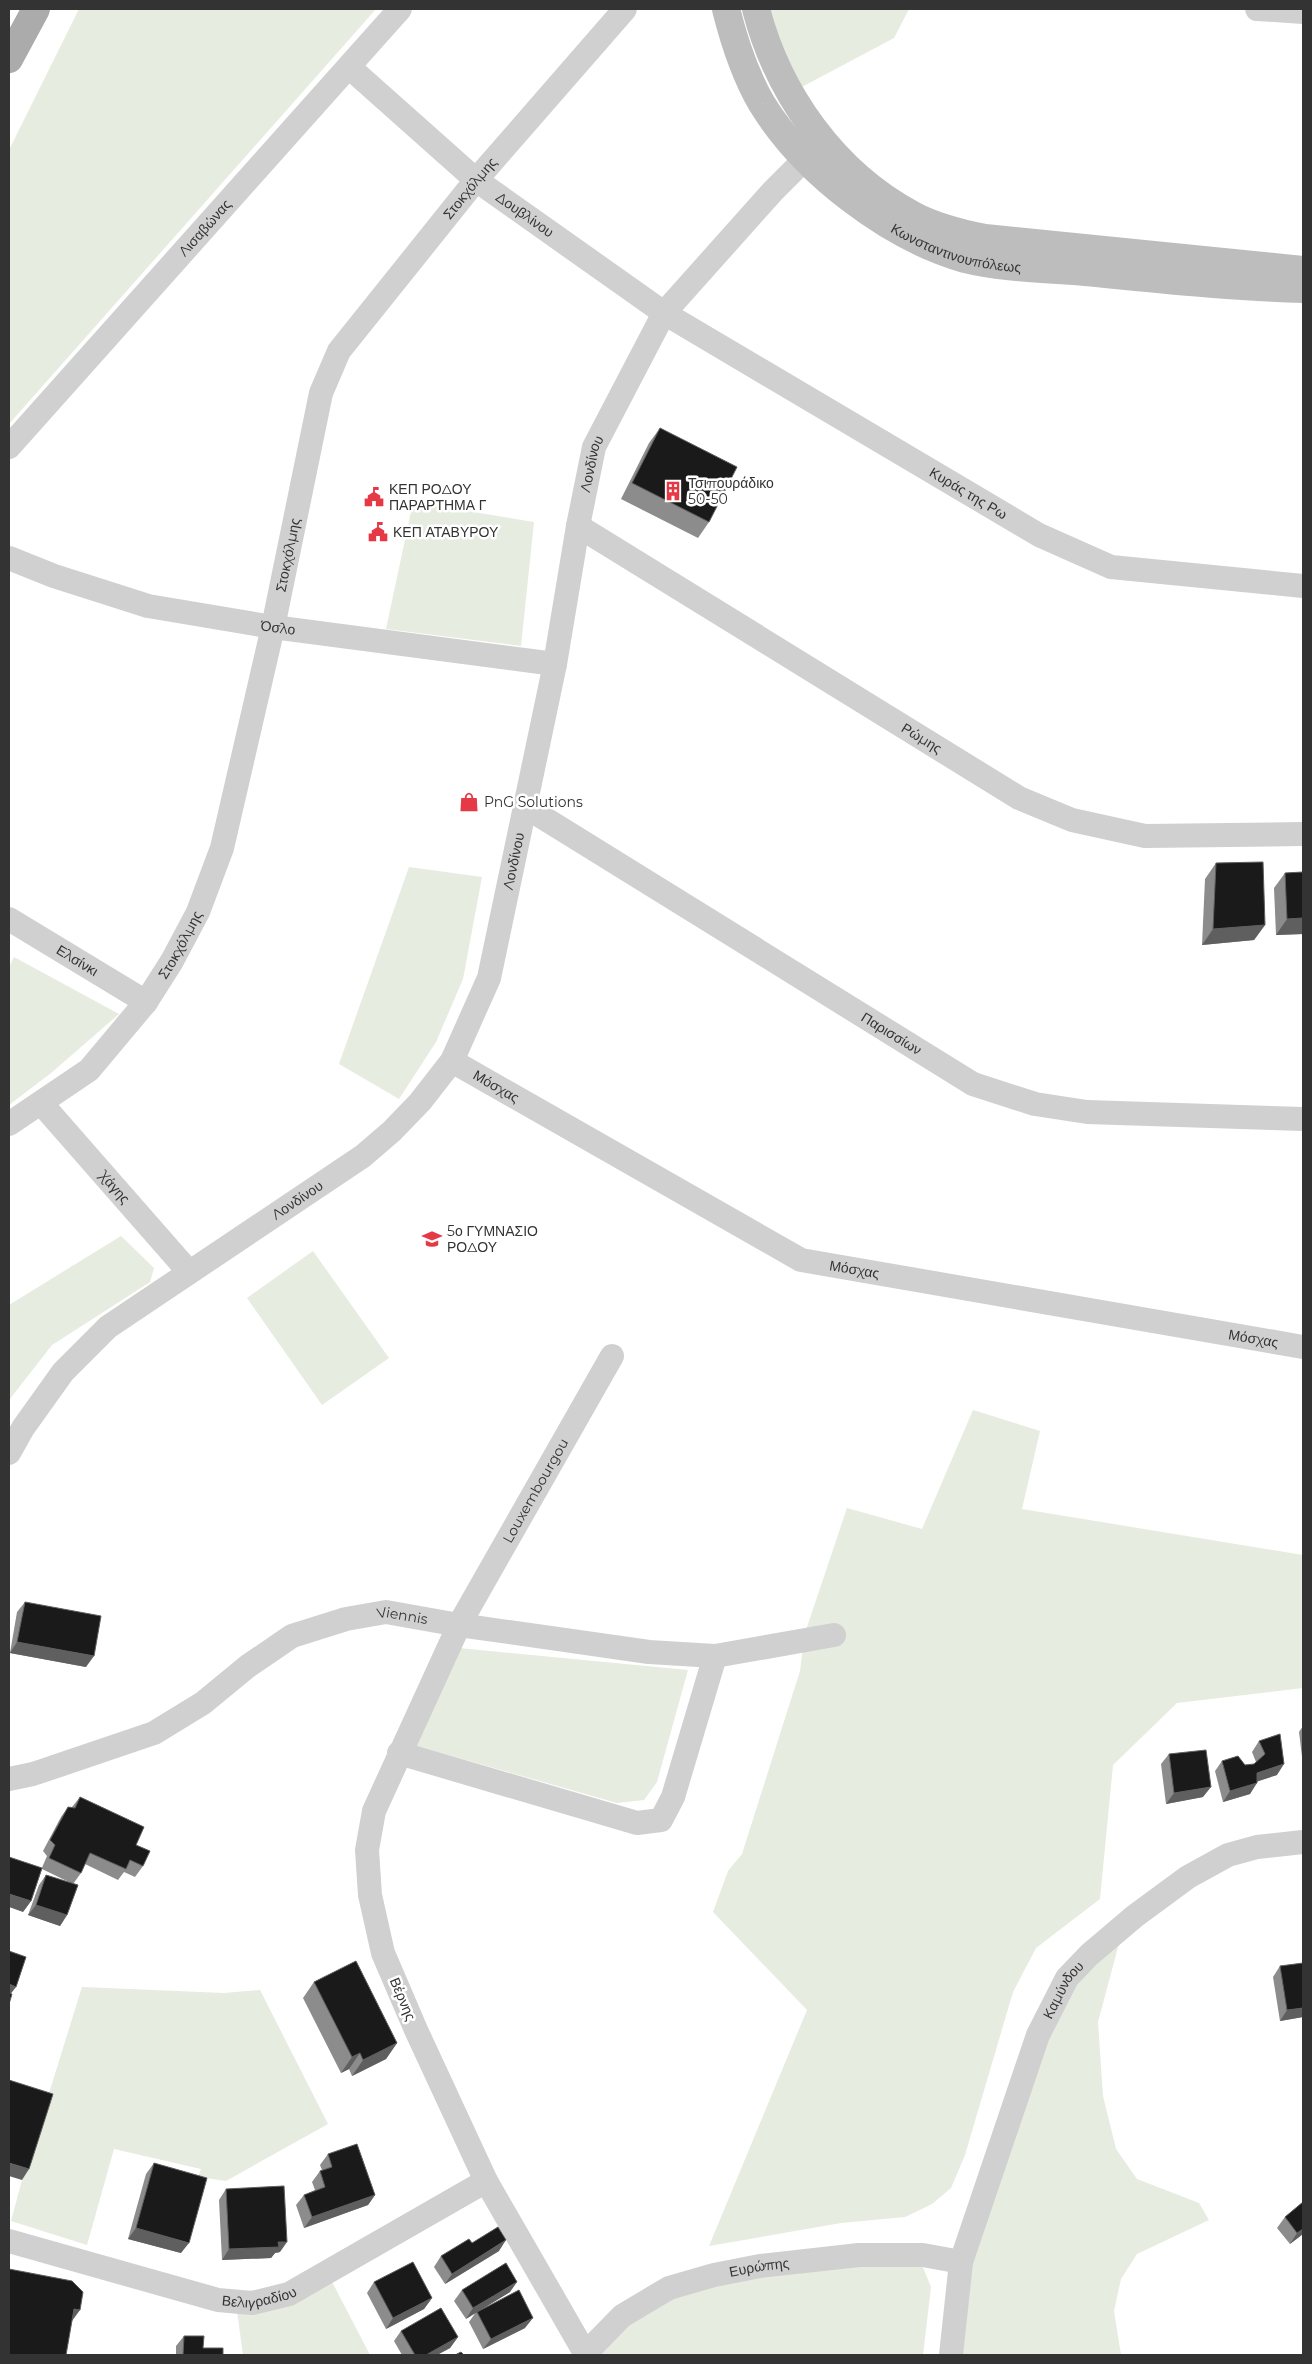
<svg xmlns="http://www.w3.org/2000/svg" width="1312" height="2364" viewBox="0 0 1312 2364" font-family="Montserrat,sans-serif">
<style>
.green{fill:#e6ecdf}
.lines{fill:none;stroke-linecap:round;stroke-linejoin:round}
.minor{stroke:#d0d0d0;stroke-width:24}
.secondary{stroke:#bdbdbd;stroke-width:28}
.primary{stroke:#ababab;stroke-width:28}
.wall{fill:#8c8c8c}
.shaded-wall{fill:#5f5f5f}
.building{fill:#1a1a1a;stroke:#5f5f5f}
.labels{text-anchor:middle;stroke-width:5;stroke-linejoin:round;paint-order:stroke}
.street-label{font-size:14px;fill:#333;stroke:#fff}
.poi-label{font-size:14px;fill:#333;stroke:#fff;text-anchor:start}
</style>
<rect width="100%" height="100%" fill="#fff"/>
<g class="green">
<path d="M 79,9 L 376,9 L 9,424 L 9,150 Z"/>
<path d="M 765,9 L 909,9 L 894,38 L 798,89 Z"/>
<path d="M 413,502 L 534,522 L 521,646 L 386,629 Z"/>
<path d="M 409,867 L 482,877 L 463,979 L 436,1042 L 399,1099 L 339,1064 Z"/>
<path d="M 14,957 L 119,1014 L 51,1073 L 9,1105 L 9,967 Z"/>
<path d="M 121,1236 L 154,1268 L 150,1282 L 52,1345 L 9,1400 L 9,1305 Z"/>
<path d="M 313,1251 L 389,1358 L 322,1405 L 247,1298 Z"/>
<path d="M 973,1410 L 1040,1431 L 1022,1509 L 1303,1555 L 1303,1688 L 1177,1703 L 1113,1765 L 1100,1899 L 1036,1948 L 1013,1992 L 965,2155 L 951,2188 L 932,2204 L 905,2217 L 841,2223 L 709,2246 L 807,2010 L 713,1912 L 728,1871 L 742,1854 L 800,1671 L 805,1633 L 847,1508 L 922,1529 Z"/>
<path d="M 459,1648 L 688,1670 L 657,1782 L 644,1800 L 617,1803 L 410,1744 Z"/>
<path d="M 1121,1936 L 1098,2022 L 1103,2096 L 1116,2149 L 1137,2179 L 1199,2203 L 1209,2220 L 1137,2254 L 1121,2279 L 1114,2311 L 1121,2355 L 958,2355 L 979,2209 L 1067,1969 Z"/>
<path d="M 82,1987 L 224,1993 L 260,1990 L 328,2124 L 226,2181 L 198,2177 L 201,2169 L 114,2149 L 87,2245 L 11,2221 L 22,2180 Z"/>
<path d="M 920,2260 L 931,2287 L 923,2355 L 594,2355 L 607,2336 L 700,2276 Z"/>
<path d="M 329,2276 L 370,2355 L 243,2355 L 236,2304 Z"/>
</g>
<g class="lines">
<g class="minor">
<path d="M 1257,9 L 1303,12"/>
<path id="s1" d="M 349,67 L 476,180 L 664,313 L 1039,535 L 1111,567 L 1303,586"/>
<path id="s2" d="M 9,447 L 400,9"/>
<path id="s3" d="M 578,526 L 1019,798 L 1072,820 L 1145,836 L 1303,834"/>
<path id="s4" d="M 9,558 L 54,576 L 148,606 L 273,627 L 555,664"/>
<path id="s5" d="M 526,807 L 973,1084 L 1035,1104 L 1087,1112 L 1303,1119"/>
<path id="s6" d="M 9,919 L 146,1002"/>
<path id="s7" d="M 452,1061 L 801,1260 L 1303,1347"/>
<path id="s8" d="M 41,1103 L 189,1272"/>
<path id="s9" d="M 9,1124 L 89,1070 L 146,1002 L 172,961 L 198,912 L 222,848 L 273,627 L 321,393 L 339,351 L 476,180 L 625,9"/>
<path id="s10" d="M 9,1453 L 23,1428 L 63,1372 L 108,1327 L 363,1156 L 392,1131 L 420,1102 L 452,1061 L 489,978 L 555,664 L 578,526 L 594,447 L 664,313 L 773,191 L 818,146"/>
<path d="M 399,1753 L 637,1823 L 661,1820 L 673,1797 L 715,1656"/>
<path id="s11" d="M 9,1779 L 33,1774 L 154,1733 L 203,1703 L 248,1666 L 292,1636 L 346,1619 L 386,1612 L 459,1625 L 649,1652 L 715,1656 L 834,1635"/>
<path id="s12" d="M 9,2241 L 218,2300 L 252,2303 L 289,2294 L 486,2181"/>
<path id="s13" d="M 585,2353 L 486,2181 L 416,2030 L 383,1953 L 370,1895 L 367,1850 L 374,1811 L 459,1625 L 612,1356"/>
<path id="s14" d="M 584,2355 L 622,2316 L 669,2288 L 714,2275 L 760,2266 L 859,2255 L 923,2255 L 961,2262"/>
<path id="s15" d="M 951,2355 L 961,2262 L 1038,2035 L 1067,1978 L 1089,1955 L 1135,1916 L 1188,1877 L 1228,1855 L 1257,1847 L 1303,1842"/>
</g>
<g class="secondary">
<path id="s16" d="M 726,9 C 734,41 745,75 762,104 C 804,172 888,237 965,259 C 1000,268 1048,269 1085,272 C 1158,279 1230,287 1303,289"/>
<path d="M 756,9 C 778,94 834,173 913,215 C 935,227 960,233 985,238 L 1303,270"/>
</g>
<path class="primary" d="M 9,59 L 36,9"/>
</g>
<g class="wall">
<path d="M 660,428 L 709,522 L 698,538 L 621,499 L 649,443 Z"/>
<path d="M 1216,863 L 1265,925 L 1254,940 L 1202,945 L 1205,879 Z"/>
<path d="M 1303,872 L 1303,934 L 1276,935 L 1274,888 L 1285,873 Z"/>
<path d="M 25,1602 L 86,1667 L 10,1653 L 17,1612 Z"/>
<path d="M 1303,1726 L 1303,1765 L 1299,1732 Z"/>
<path d="M 1259,1741 L 1277,1775 L 1257,1781 L 1250,1794 L 1223,1802 L 1215,1771 L 1222,1761 L 1245,1765 L 1254,1764 L 1256,1762 L 1252,1752 Z"/>
<path d="M 1169,1754 L 1203,1797 L 1166,1804 L 1161,1764 Z"/>
<path d="M 80,1797 L 136,1845 L 143,1866 L 135,1877 L 124,1872 L 118,1880 L 85,1864 L 81,1873 L 73,1884 L 42,1869 L 31,1901 L 23,1912 L 47,1856 L 43,1851 L 61,1817 L 68,1807 L 72,1807 Z"/>
<path d="M 46,1875 L 67,1915 L 60,1926 L 28,1915 L 39,1885 Z"/>
<path d="M 1280,1966 L 1303,2017 L 1280,2021 L 1273,1977 Z"/>
<path d="M 314,1982 L 397,2043 L 386,2059 L 352,2076 L 349,2069 L 341,2073 L 303,1998 Z"/>
<path d="M 328,2154 L 375,2195 L 368,2205 L 304,2228 L 296,2205 L 304,2195 L 315,2190 L 312,2182 L 320,2171 L 322,2170 L 320,2165 Z"/>
<path d="M 154,2163 L 181,2253 L 128,2239 L 146,2174 Z"/>
<path d="M 226,2189 L 280,2252 L 275,2253 L 271,2258 L 222,2260 L 219,2200 Z"/>
<path d="M 1303,2202 L 1303,2234 L 1290,2244 L 1277,2228 L 1285,2217 Z"/>
<path d="M 472,2243 L 499,2251 L 445,2284 L 434,2267 L 441,2256 Z"/>
<path d="M 374,2282 L 432,2298 L 424,2309 L 386,2329 L 367,2293 Z"/>
<path d="M 462,2290 L 510,2292 L 482,2309 L 525,2328 L 483,2349 L 469,2322 L 476,2312 L 466,2319 L 454,2301 Z"/>
<path d="M 401,2331 L 458,2337 L 450,2348 L 437,2355 L 402,2355 L 394,2341 Z"/>
<path d="M 184,2336 L 203,2348 L 223,2355 L 176,2355 L 176,2346 Z"/>
</g>
<g class="shaded-wall">
<path d="M 1303,918 L 1303,934 L 1276,935 L 1287,919 Z"/>
<path d="M 1265,925 L 1254,940 L 1202,945 L 1213,929 Z"/>
<path d="M 17,1642 L 94,1656 L 86,1667 L 10,1653 Z"/>
<path d="M 1284,1764 L 1277,1775 L 1250,1784 L 1257,1773 Z"/>
<path d="M 1257,1783 L 1250,1794 L 1223,1802 L 1230,1791 Z"/>
<path d="M 1211,1787 L 1203,1797 L 1166,1804 L 1174,1793 Z"/>
<path d="M 9,1894 L 31,1901 L 23,1912 L 9,1907 Z"/>
<path d="M 36,1905 L 67,1915 L 60,1926 L 28,1915 Z"/>
<path d="M 9,1984 L 16,1987 L 9,1996 Z"/>
<path d="M 1303,2008 L 1303,2017 L 1280,2021 L 1287,2010 Z"/>
<path d="M 397,2043 L 386,2059 L 352,2076 L 363,2060 Z"/>
<path d="M 360,2053 L 349,2069 L 341,2073 L 352,2057 Z"/>
<path d="M 9,2163 L 29,2169 L 22,2180 L 9,2176 Z"/>
<path d="M 375,2195 L 368,2205 L 304,2228 L 312,2217 Z"/>
<path d="M 136,2228 L 189,2243 L 181,2253 L 128,2239 Z"/>
<path d="M 1303,2229 L 1303,2234 L 1290,2244 L 1297,2233 Z"/>
<path d="M 506,2240 L 499,2251 L 445,2284 L 452,2274 Z"/>
<path d="M 278,2242 L 287,2242 L 280,2252 L 275,2253 L 271,2258 L 222,2260 L 229,2249 Z"/>
<path d="M 517,2282 L 510,2292 L 466,2319 L 473,2308 Z"/>
<path d="M 432,2298 L 424,2309 L 386,2329 L 393,2318 Z"/>
<path d="M 74,2309 L 80,2310 L 72,2321 L 66,2320 Z"/>
<path d="M 533,2318 L 525,2328 L 483,2349 L 491,2339 Z"/>
<path d="M 458,2337 L 450,2348 L 437,2355 L 426,2355 Z"/>
</g>
<g class="building">
<path d="M 660,428 L 737,467 L 709,522 L 632,483 Z"/>
<path d="M 1263,862 L 1265,925 L 1213,929 L 1216,863 Z"/>
<path d="M 1303,872 L 1303,918 L 1287,919 L 1285,873 Z"/>
<path d="M 25,1602 L 101,1616 L 94,1656 L 17,1642 Z"/>
<path d="M 1280,1734 L 1284,1764 L 1257,1773 L 1257,1783 L 1230,1791 L 1222,1761 L 1238,1756 L 1245,1765 L 1254,1764 L 1265,1754 L 1259,1741 Z"/>
<path d="M 1206,1750 L 1211,1787 L 1174,1793 L 1169,1754 Z"/>
<path d="M 80,1797 L 144,1827 L 136,1845 L 150,1851 L 143,1866 L 130,1860 L 126,1869 L 90,1853 L 81,1873 L 49,1858 L 55,1845 L 50,1840 L 68,1807 L 75,1808 Z"/>
<path d="M 9,1857 L 42,1868 L 31,1901 L 9,1894 Z"/>
<path d="M 46,1875 L 78,1885 L 67,1915 L 36,1905 Z"/>
<path d="M 9,1951 L 26,1957 L 16,1987 L 9,1984 Z"/>
<path d="M 356,1961 L 397,2043 L 363,2060 L 360,2053 L 352,2057 L 314,1982 Z"/>
<path d="M 1303,1963 L 1303,2008 L 1287,2010 L 1280,1966 Z"/>
<path d="M 9,1993 L 12,1994 L 9,2004 Z"/>
<path d="M 9,2080 L 53,2094 L 29,2169 L 9,2163 Z"/>
<path d="M 357,2144 L 375,2195 L 312,2217 L 304,2195 L 325,2187 L 320,2171 L 332,2167 L 328,2154 Z"/>
<path d="M 154,2163 L 207,2178 L 189,2243 L 136,2228 Z"/>
<path d="M 284,2186 L 287,2242 L 278,2242 L 279,2247 L 229,2249 L 226,2189 Z"/>
<path d="M 1303,2202 L 1303,2229 L 1297,2233 L 1285,2217 Z"/>
<path d="M 498,2227 L 506,2240 L 452,2274 L 441,2256 L 469,2239 L 472,2243 Z"/>
<path d="M 413,2262 L 432,2298 L 393,2318 L 374,2282 Z"/>
<path d="M 506,2263 L 517,2282 L 473,2308 L 462,2290 Z"/>
<path d="M 9,2269 L 72,2281 L 83,2292 L 80,2310 L 74,2309 L 66,2355 L 9,2355 Z"/>
<path d="M 519,2290 L 533,2318 L 491,2339 L 477,2312 Z"/>
<path d="M 441,2308 L 458,2337 L 426,2355 L 415,2355 L 401,2331 Z"/>
<path d="M 184,2336 L 204,2336 L 203,2348 L 223,2348 L 223,2355 L 183,2355 Z"/>
<path d="M 461,2352 L 464,2355 L 455,2355 Z"/>
</g>
<defs>
<symbol id="building-bare" viewBox="-9 -9 18 18"><path d="M-4-6H4V6H1V3H-1V6H-4ZM-2.5-4.3h1.7v1.8h-1.7ZM.8-4.3h1.7v1.8H.8ZM-2.5-1h1.7V.8h-1.7ZM.8-1h1.7V.8H.8Z" fill="#e63946" stroke="#fff" stroke-width="2.5" paint-order="stroke"/></symbol>
<symbol id="civic-bare" viewBox="-9 -9 18 18"><path d="M-.6-6.5H3V-4.5H.6V-3L4-1V1h2V6H-6V1h2V-1L-.6-3ZM-1.2 2.5V6h2.4V2.5Z" fill="#e63946" stroke="#fff" stroke-width="2.5" paint-order="stroke"/></symbol>
<symbol id="shop-bare" viewBox="-9 -9 18 18"><path d="M-5-2.5h2.3a2.7 3.5 0 0 1 5.4 0H5L5.5 6h-11ZM-1.5-2.5h3a1.5 2.3 0 0 0-3 0Z" fill="#e63946" stroke="#fff" stroke-width="2.5" paint-order="stroke"/></symbol>
<symbol id="school-bare" viewBox="-9 -9 18 18"><path d="M0-5L7-2L0 1L-7-2ZM-4 1L0 2.5L4 1V4Q0 6-4 4Z" fill="#e63946" stroke="#fff" stroke-width="2.5" paint-order="stroke"/></symbol>
</defs>
<g fill-rule="evenodd">
<use href="#building-bare" x="659" y="477" width="28" height="28"/>
<use href="#civic-bare" x="360" y="483" width="28" height="28"/>
<use href="#civic-bare" x="364" y="518" width="28" height="28"/>
<use href="#shop-bare" x="455" y="788" width="28" height="28"/>
<use href="#school-bare" x="418" y="1225" width="28" height="28"/>
</g>
<g class="labels">
<g class="street-label">
<text dy="5" stroke="none"><textPath href="#s9" startOffset="1078">Στοκχόλμης</textPath></text>
<text dy="5" stroke="none"><textPath href="#s1" startOffset="230">Δουβλίνου</textPath></text>
<text dy="5" stroke="none"><textPath href="#s2" startOffset="294">Λισαβώνας</textPath></text>
<text dy="5" stroke="none"><textPath href="#s16" startOffset="351">Κωνσταντινουπόλεως</textPath></text>
<text dy="5" stroke="none"><textPath href="#s10" startOffset="1214">Λονδίνου</textPath></text>
<text dy="5" stroke="none"><textPath href="#s1" startOffset="754">Κυράς της Ρω</textPath></text>
<text dy="5" stroke="none"><textPath href="#s9" startOffset="658">Στοκχόλμης</textPath></text>
<text dy="5" stroke="none"><textPath href="#s4" startOffset="279">Όσλο</textPath></text>
<text dy="5" stroke="none"><textPath href="#s3" startOffset="404">Ρώμης</textPath></text>
<text dy="5" stroke="none"><textPath href="#s10" startOffset="809">Λονδίνου</textPath></text>
<text dy="5" stroke="none"><textPath href="#s9" startOffset="252">Στοκχόλμης</textPath></text>
<text dy="5" stroke="none"><textPath href="#s6" startOffset="80">Ελσίνκι</textPath></text>
<text dy="5" stroke="none"><textPath href="#s5" startOffset="430">Παρισσίων</textPath></text>
<text dy="5" stroke="none"><textPath href="#s7" startOffset="51">Μόσχας</textPath></text>
<text dy="5" stroke="none"><textPath href="#s8" startOffset="112">Χάγης</textPath></text>
<text dy="5" stroke="none"><textPath href="#s10" startOffset="389">Λονδίνου</textPath></text>
<text dy="5" stroke="none"><textPath href="#s7" startOffset="456">Μόσχας</textPath></text>
<text dy="5" stroke="none"><textPath href="#s7" startOffset="861">Μόσχας</textPath></text>
<text dy="5" stroke="none"><textPath href="#s13" startOffset="952">Louxembourgou</textPath></text>
<text dy="5" stroke="none"><textPath href="#s11" startOffset="435">Viennis</textPath></text>
<text dy="5" stroke="none"><textPath href="#s15" startOffset="385">Καμύνδου</textPath></text>
<text transform="translate(403 1999) rotate(67)" y="5">Βέρνης</text>
<text dy="5" stroke="none"><textPath href="#s14" startOffset="202">Ευρώπης</textPath></text>
<text dy="5" stroke="none"><textPath href="#s12" startOffset="259">Βελιγραδίου</textPath></text>
</g>
<g class="poi-label">
<text x="688" y="488">Τσιπουράδικο<tspan x="688" dy="16">50-50</tspan></text>
<text x="389" y="494">ΚΕΠ ΡΟΔΟΥ<tspan x="389" dy="16">ΠΑΡΑΡΤΗΜΑ Γ</tspan></text>
<text x="393" y="537">ΚΕΠ ΑΤΑΒΥΡΟΥ</text>
<text x="484" y="807">PnG Solutions</text>
<text x="447" y="1236">5ο ΓΥΜΝΑΣΙΟ<tspan x="447" dy="16">ΡΟΔΟΥ</tspan></text>
</g>
</g>
<rect width="1312" height="2364" fill="none" stroke="#333333" stroke-width="20"/>
</svg>
